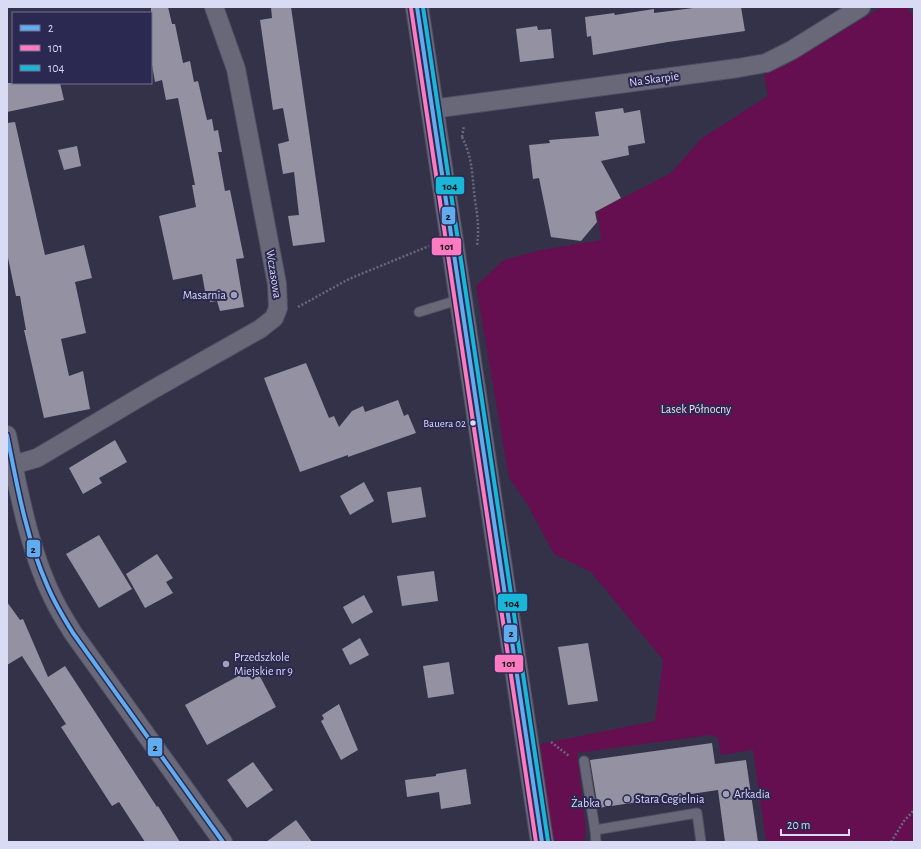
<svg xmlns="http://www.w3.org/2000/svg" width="921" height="849" viewBox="0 0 921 849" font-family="'Alegreya Sans',sans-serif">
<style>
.green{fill:#660f50}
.building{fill:#9491a2}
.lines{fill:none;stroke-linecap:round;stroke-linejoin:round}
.service-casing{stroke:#525064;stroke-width:11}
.minor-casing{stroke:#525064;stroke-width:20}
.secondary-casing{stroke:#525064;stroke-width:24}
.path{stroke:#686878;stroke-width:2.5;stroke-dasharray:2 2;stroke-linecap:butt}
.service{stroke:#696878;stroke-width:9}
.minor{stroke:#696878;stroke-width:18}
.secondary{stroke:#696878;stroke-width:22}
.bus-1-casing{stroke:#2b2951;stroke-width:7}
.bus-2-casing{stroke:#2b2951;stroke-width:7}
.bus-3-casing{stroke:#2b2951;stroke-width:7}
.bus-1{stroke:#60acee;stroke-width:4}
.bus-2{stroke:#fe7ac1;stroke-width:4}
.bus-3{stroke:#1ab6d8;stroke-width:4}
.poi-dot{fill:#9f9fb8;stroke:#2b2951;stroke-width:1.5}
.bus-dot{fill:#d9daf4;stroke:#2b2951;stroke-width:1.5}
.labels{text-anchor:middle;stroke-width:4;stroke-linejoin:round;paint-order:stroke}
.bus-label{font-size:11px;fill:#d9daf4;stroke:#2b2951;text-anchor:end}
.street-label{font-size:12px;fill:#d9daf4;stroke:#2b2951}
.poi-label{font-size:12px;fill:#d9daf4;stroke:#2b2951;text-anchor:start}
.park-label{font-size:12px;fill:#f7dbea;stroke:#2b2951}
.line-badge{stroke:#2b2951;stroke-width:1.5}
.pale-badge-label{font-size:11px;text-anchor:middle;font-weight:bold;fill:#111}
</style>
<rect width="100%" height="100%" fill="#333248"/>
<path class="green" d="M 882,7 L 907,7 L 914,17 L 914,842 L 766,842 L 753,750 L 721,755 L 718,738 L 710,735 L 577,753 L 586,830 L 584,842 L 553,842 L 540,744 L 655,721 L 663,660 L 591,572 L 554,554 L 526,502 L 509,478 L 476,286 L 504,260 L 541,250 L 601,240 L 597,211 L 671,173 L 702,138 L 768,96 L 764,74 L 785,66 Z"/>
<g class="building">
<path d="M 151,7 L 168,7 L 172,24 L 175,24 L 183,63 L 190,61 L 194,82 L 198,81 L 207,120 L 212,119 L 214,131 L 218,130 L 222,152 L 218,152 L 225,191 L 230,190 L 244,258 L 236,259 L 244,307 L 220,311 L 217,301 L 210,302 L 209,291 L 205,291 L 202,274 L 173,280 L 159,216 L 196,207 L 192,185 L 195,185 L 178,98 L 166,100 L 162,80 L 155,82 L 151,59 Z"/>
<path d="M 271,7 L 291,7 L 325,242 L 293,246 L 288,216 L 299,215 L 294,172 L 283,174 L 278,144 L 289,141 L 283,108 L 273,110 L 260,20 L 272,18 Z"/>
<path d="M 701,7 L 741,7 L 745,31 L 668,42 L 593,55 L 591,36 L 587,37 L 585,17 L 614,13 L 615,15 L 654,9 L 654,13 Z"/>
<path d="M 537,26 L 538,30 L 551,29 L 554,58 L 520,62 L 516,29 Z"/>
<path d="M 7,83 L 60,83 L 64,100 L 7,112 Z"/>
<path d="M 623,108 L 624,113 L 640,110 L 645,143 L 628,146 L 629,155 L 601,161 L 621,198 L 595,212 L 597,222 L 581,241 L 551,237 L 539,178 L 533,179 L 529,145 L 550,143 L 549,140 L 599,136 L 595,112 Z"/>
<path d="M 15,122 L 45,255 L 84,245 L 92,278 L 75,282 L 86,333 L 61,339 L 69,376 L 83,371 L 90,409 L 44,418 L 24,330 L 26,330 L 20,296 L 16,296 L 7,253 L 7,123 Z"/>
<path d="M 77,146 L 81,166 L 64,170 L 58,150 Z"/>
<path d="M 306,363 L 329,418 L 334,416 L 339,427 L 352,411 L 363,406 L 365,412 L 398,400 L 404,416 L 408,414 L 416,433 L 348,457 L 348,455 L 300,472 L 264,378 Z"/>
<path d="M 115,440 L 127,462 L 99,478 L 102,483 L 83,494 L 69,468 Z"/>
<path d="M 364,482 L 374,501 L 350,515 L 340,496 Z"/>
<path d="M 421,487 L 426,517 L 392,523 L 387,492 Z"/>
<path d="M 99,535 L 132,589 L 99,608 L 66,554 Z"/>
<path d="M 157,554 L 173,578 L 166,582 L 173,593 L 145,608 L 126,574 Z"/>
<path d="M 434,571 L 438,601 L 402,606 L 397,576 Z"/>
<path d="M 364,595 L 373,612 L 352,624 L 343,607 Z"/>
<path d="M 7,602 L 20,620 L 23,619 L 48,677 L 65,666 L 157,807 L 158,806 L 180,842 L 145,842 L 119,802 L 112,806 L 61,727 L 66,724 L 22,656 L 7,665 Z"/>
<path d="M 360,638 L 369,655 L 350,665 L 342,649 Z"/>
<path d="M 588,643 L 598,701 L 568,705 L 558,647 Z"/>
<path d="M 449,662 L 454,694 L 428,698 L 423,666 Z"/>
<path d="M 255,667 L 276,707 L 207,745 L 185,705 Z"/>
<path d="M 339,704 L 358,750 L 341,760 L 321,721 L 324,719 L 322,715 Z"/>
<path d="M 712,743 L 715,764 L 746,760 L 758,842 L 725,842 L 718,790 L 598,808 L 590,760 Z"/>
<path d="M 253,762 L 273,790 L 247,808 L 227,780 Z"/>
<path d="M 466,769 L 471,804 L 441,809 L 439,792 L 407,797 L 405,780 L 436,776 L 436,774 Z"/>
<path d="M 296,820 L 312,842 L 266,842 Z"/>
</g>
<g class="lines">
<defs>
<g id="service">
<path d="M 419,312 L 461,299"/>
<path d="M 584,761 L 595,830"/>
<path d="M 596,842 L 595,830 L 697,813 L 701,842"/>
</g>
<g id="minor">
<path d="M 432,109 L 738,68 L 766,63 L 792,50 L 861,7"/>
<path d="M 7,435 C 18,489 30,555 56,604 C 61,614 67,623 73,633 L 223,842"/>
<path d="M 13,465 L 37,458 L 152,390 L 260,329 L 274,318 L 278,308 L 277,284 L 236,69 L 214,7"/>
</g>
<path id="secondary" d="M 417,7 L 542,842"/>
</defs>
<use href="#service" class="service-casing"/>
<use href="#minor" class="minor-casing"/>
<use href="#secondary" class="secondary-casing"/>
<g class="path">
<path d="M 462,137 C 473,158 472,177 475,200 C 478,218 479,229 477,247"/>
<path d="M 462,137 L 464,126"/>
<path d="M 298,307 L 349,279 L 429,246"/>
<path d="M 551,742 L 569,756"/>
<path d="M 891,842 L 904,821 L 914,810"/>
</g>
<use href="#service" class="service"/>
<use href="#minor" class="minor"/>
<use href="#secondary" class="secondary"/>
<defs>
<g id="bus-1">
<path d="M 417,7 L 542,842"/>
<path d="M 7,435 C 17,485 26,537 47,585 C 54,602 63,617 73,633 L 223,842"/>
</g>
<path id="bus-2" d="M 411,8 L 536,842"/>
<path id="bus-3" d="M 423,7 L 548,841"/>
</defs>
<use href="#bus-1" class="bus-1-casing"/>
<use href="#bus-2" class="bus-2-casing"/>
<use href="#bus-3" class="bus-3-casing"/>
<use href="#bus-1" class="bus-1"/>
<use href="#bus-2" class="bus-2"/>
<use href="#bus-3" class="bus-3"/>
</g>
<g class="poi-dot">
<circle cx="234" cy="295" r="4"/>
<circle cx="226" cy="664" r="4"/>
<circle cx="726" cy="794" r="4"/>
<circle cx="627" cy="799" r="4"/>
<circle cx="608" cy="803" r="4"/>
</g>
<circle class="bus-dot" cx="473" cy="423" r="3.5"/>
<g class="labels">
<g class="bus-label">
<text x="466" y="427">Bauera 02</text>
</g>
<g class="street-label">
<text transform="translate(654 79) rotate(-8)" y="4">Na Skarpie</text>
<text transform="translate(274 274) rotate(81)" y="4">Wczasowa</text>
</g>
<g class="poi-label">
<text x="226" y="299" text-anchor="end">Masarnia</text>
<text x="234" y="661">Przedszkole<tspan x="234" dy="14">Miejskie nr 9</tspan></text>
<text x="734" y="798">Arkadia</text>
<text x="635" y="803">Stara Cegielnia</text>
<text x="600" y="807" text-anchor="end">Żabka</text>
</g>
<g class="park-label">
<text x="696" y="413">Lasek Północny</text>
</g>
</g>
<g class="line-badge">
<rect x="435" y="176" width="30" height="19" rx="4" fill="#1ab6d8"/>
<rect x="441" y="206" width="15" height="19" rx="4" fill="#60acee"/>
<rect x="431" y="237" width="31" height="19" rx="4" fill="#fe7ac1"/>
<rect x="26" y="539" width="15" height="19" rx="4" fill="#60acee"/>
<rect x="497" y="593" width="31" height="19" rx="4" fill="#1ab6d8"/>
<rect x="503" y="624" width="15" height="19" rx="4" fill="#60acee"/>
<rect x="494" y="654" width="30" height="19" rx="4" fill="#fe7ac1"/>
<rect x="147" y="737" width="16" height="20" rx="4" fill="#60acee"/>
</g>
<g class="pale-badge-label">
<text x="450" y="190">104</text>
<text x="448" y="220">2</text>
<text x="447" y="250">101</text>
<text x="33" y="553">2</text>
<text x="512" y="607">104</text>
<text x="511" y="637">2</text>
<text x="509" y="667">101</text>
<text x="155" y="751">2</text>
</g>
<rect width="921" height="849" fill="none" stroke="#d9daf4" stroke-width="16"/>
<rect x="12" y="12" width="140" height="72" fill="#2b2951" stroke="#717092"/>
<rect x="20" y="25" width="20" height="6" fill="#60acee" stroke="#717092"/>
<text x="48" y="32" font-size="12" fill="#d9daf4">2</text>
<rect x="20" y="45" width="20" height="6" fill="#fe7ac1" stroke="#717092"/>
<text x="48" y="52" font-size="12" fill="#d9daf4">101</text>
<rect x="20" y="65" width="20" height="6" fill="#1ab6d8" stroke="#717092"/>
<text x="48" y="72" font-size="12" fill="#d9daf4">104</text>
<path d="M781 829v6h68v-6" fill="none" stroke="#d9daf4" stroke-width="2"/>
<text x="787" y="829" font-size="12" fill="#d9daf4" stroke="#2b2951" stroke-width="3" paint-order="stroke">20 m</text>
</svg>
